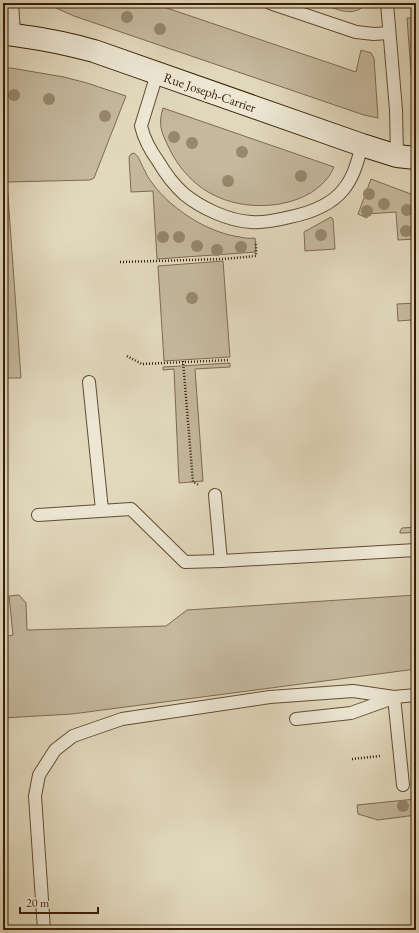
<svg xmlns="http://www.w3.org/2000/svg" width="419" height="933" viewBox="0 0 419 933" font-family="'EB Garamond',serif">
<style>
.green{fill:#c4b89d;stroke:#7e6a50}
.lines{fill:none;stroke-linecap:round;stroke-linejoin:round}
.lane-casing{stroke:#624c32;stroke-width:14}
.street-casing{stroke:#624c32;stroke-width:24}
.secondary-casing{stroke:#381d04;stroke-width:24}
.path{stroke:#381d04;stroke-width:2.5;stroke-dasharray:1 2;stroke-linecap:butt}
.lane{stroke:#ece6d3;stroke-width:12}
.street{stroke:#ece6d3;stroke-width:22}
.secondary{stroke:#ece6d3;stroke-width:22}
.tree{fill:#97876c}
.labels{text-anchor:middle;stroke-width:4;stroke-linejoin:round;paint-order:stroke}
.street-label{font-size:13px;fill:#381d04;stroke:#ece6d3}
</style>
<rect width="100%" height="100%" fill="#e1d8bc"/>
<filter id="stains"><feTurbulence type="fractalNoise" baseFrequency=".005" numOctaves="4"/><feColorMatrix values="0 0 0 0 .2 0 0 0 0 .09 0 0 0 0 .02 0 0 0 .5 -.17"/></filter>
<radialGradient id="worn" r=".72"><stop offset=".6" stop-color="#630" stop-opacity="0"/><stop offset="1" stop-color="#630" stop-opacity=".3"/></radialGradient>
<g class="green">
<path d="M 50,3 L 152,3 L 356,72 L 361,50 L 371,53 L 374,58 L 378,118 L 364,115 L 74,16 L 56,8 Z"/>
<path d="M 320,3 L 367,3 C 353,19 337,9 320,3 Z"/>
<path d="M 407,18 L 416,18 L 416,127 L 415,126 Z"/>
<path d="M 3,68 L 11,68 L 64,77 L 87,83 L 126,96 L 94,178 L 90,180 L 7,182 L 21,378 L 3,378 Z"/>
<path d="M 163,108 L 334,167 C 332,171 330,176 326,180 C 302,208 251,212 218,197 C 196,188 178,168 168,146 C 161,131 158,125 163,108 Z"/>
<path d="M 134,153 C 140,157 141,165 145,171 C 147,176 150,180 153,184 C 172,210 209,233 240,237 C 245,238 250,239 255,238 L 256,252 L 157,259 L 153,191 L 131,192 L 129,157 L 131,154 Z"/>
<path d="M 371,179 L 416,196 L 416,239 L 398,240 L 396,212 L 367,214 L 367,218 L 358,214 Z"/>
<path d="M 331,217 L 333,219 L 335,249 L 305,251 L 304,232 Z"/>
<path d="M 223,261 L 230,357 L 164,361 L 158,266 Z"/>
<path d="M 416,303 L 416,388 L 411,320 L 398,321 L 397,304 Z"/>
<path d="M 230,363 L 230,367 L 195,369 L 203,481 L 179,483 L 174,369 L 163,370 L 163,367 Z"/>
<path d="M 416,527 L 416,532 L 404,533 L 400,533 L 400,531 L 402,528 Z"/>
<path d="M 19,595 L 26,603 L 27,630 L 166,626 L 187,610 L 416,595 L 416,669 L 72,714 L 3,718 L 3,637 L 13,635 L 9,596 Z"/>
<path d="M 416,799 L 416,815 L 378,820 L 358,814 L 357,805 Z"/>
</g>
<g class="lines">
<defs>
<g id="lane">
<path d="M 270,3 L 356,32 L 374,34 L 389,33"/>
<path d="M 387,3 L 396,110 L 397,156"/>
<path d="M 157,74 L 141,126 C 144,139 150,150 158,161 C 165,173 174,185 184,194 C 201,208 229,221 251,222 C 264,223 278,220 290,217 C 309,213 331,205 343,190 C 354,177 358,160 362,145"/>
<path d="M 89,382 L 102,510"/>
<path d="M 215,495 L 221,561 L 416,550"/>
<path d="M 38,515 L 131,509 L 185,562 L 221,561"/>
<path d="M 296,719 L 351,713 L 393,698"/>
<path d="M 403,785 L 394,697 L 416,695"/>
<path d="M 44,930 L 35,796 L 39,775 L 55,750 L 73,736 L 122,719 L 270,697 L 353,691 L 394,697"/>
</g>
<path id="street" d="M 7,3 L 9,34"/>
<path id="secondary" d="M 3,34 C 12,34 20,36 28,37 C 50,40 72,45 94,51 L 362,145 L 397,156 L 416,158"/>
</defs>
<use href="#lane" class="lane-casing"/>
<use href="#street" class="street-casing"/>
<use href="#secondary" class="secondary-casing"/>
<g class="path">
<path d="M 120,262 L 223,259 L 256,256 L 256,242"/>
<path d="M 127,356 L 142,364 L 230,360"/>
<path d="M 183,361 L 193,482 L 199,485"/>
<path d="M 352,759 L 380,756"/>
</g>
<use href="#lane" class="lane"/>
<use href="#street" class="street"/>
<use href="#secondary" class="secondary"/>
</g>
<g class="tree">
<circle cx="127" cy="17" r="6"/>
<circle cx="160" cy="29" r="6"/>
<circle cx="14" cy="95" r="6"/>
<circle cx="49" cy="99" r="6"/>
<circle cx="105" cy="116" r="6"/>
<circle cx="174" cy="137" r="6"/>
<circle cx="192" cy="143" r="6"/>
<circle cx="242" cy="152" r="6"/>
<circle cx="301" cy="176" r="6"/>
<circle cx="228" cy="181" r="6"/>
<circle cx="369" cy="194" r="6"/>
<circle cx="384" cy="204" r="6"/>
<circle cx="407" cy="210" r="6"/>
<circle cx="367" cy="211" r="6"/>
<circle cx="406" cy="231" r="6"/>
<circle cx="321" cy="235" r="6"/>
<circle cx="163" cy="237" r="6"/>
<circle cx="179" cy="237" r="6"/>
<circle cx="197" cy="246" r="6"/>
<circle cx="241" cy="247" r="6"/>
<circle cx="217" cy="250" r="6"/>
<circle cx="192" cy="298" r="6"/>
<circle cx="403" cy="806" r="6"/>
</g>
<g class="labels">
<g class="street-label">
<text transform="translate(210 92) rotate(19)" y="5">Rue Joseph-Carrier</text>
</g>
</g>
<rect width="419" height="933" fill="none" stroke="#e1d8bc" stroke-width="16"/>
<rect x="4" y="4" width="411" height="925" fill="none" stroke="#381d04" stroke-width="2"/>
<rect x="8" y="8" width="403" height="917" fill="none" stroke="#381d04"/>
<path d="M20 907v6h78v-6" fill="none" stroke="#381d04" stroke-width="2"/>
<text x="26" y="907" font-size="12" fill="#381d04" stroke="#ece6d3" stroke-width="3" paint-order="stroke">20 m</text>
<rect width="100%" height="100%" filter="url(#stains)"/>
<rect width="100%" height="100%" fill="url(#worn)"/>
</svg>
